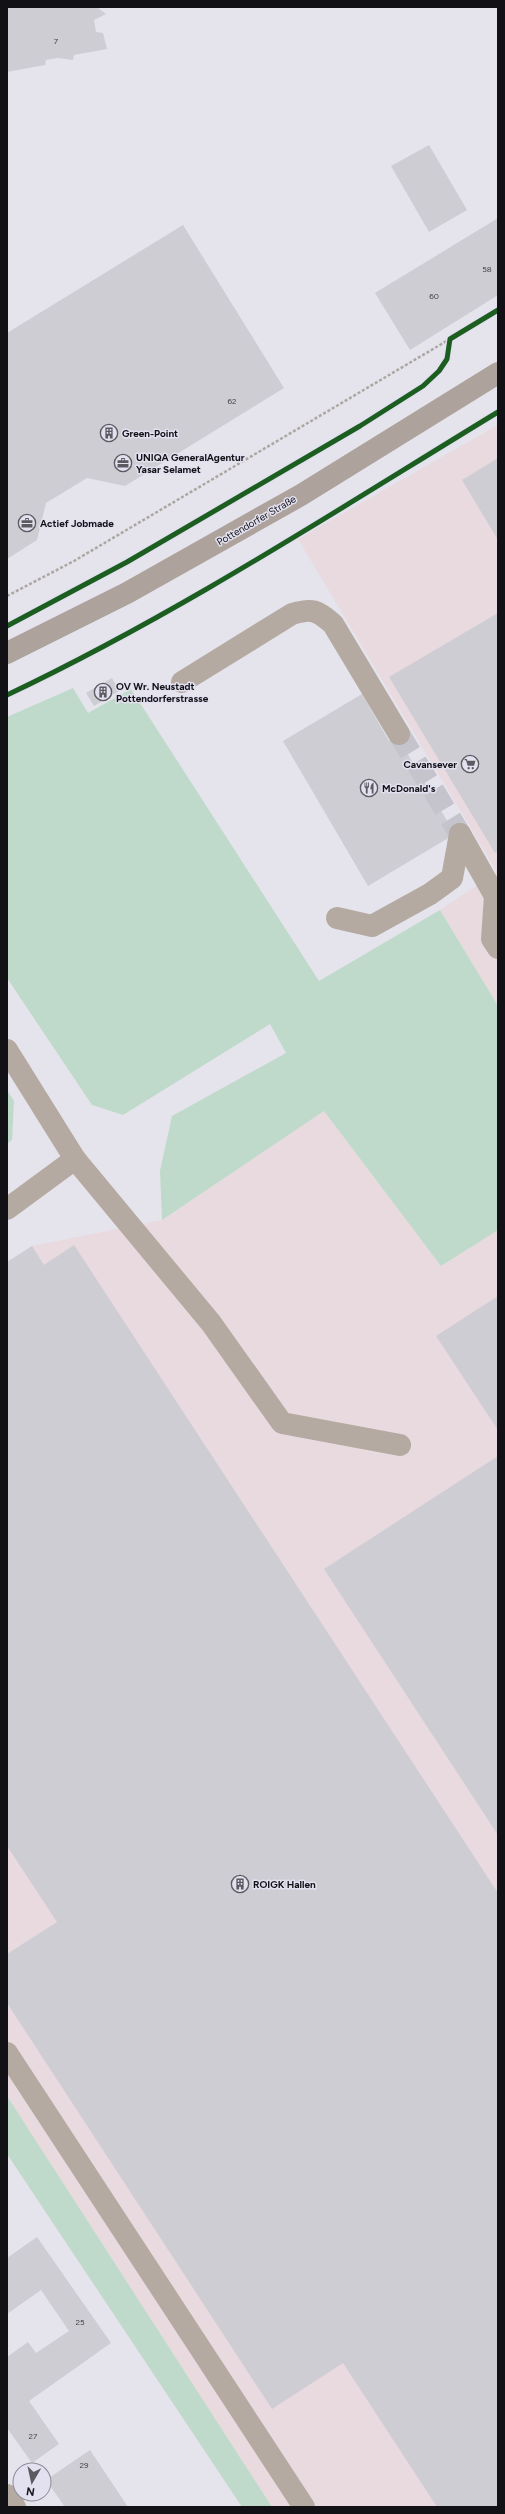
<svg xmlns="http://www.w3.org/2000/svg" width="505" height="2514" viewBox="0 0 505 2514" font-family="Figtree,sans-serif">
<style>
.commercial{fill:#e8dadf}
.grass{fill:#bfdaca}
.building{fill:#cecdd3}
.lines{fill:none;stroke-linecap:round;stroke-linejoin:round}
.minor-tunnel{stroke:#c5c4cc;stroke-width:22;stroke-dasharray:22 11;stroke-linecap:butt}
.path{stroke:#ada7a3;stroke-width:2.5;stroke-dasharray:3 2;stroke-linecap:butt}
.minor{stroke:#b4aaa1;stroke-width:22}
.major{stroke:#aea39c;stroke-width:22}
.cycleway-casing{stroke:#e3e0f0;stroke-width:8}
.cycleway{stroke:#1b5e20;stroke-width:5}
.labels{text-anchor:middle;stroke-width:3;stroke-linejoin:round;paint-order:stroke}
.number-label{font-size:8px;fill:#414045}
.poi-label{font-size:10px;font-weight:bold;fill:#121116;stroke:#e3e0f0;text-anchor:start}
.street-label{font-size:10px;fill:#121116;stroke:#e3e0f0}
</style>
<rect width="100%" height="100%" fill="#e5e4ec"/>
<g class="commercial">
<path d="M 498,425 L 498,1006 L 440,910 L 497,872 L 298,539 Z"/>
<path d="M 324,1111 L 441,1266 L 498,1230 L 498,2507 L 272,2507 L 7,2096 L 7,1262 L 32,1246 L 162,1220 Z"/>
</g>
<g class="grass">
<path d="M 73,688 L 88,713 L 131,689 L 319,981 L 440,910 L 498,1006 L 498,1230 L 441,1266 L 324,1111 L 162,1220 L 160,1171 L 172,1116 L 286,1053 L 270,1024 L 123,1115 L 92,1105 L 7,978 L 7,717 Z"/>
<path d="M 7,1090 L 14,1101 L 12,1140 L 7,1144 Z"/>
<path d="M 7,2096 L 272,2507 L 242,2507 L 7,2154 Z"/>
</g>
<g class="building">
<path d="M 7,7 L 97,7 L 106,14 L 94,20 L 96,32 L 103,33 L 107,49 L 74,55 L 73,60 L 58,58 L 46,60 L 45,65 L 7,72 Z"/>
<path d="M 429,145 L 467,210 L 429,232 L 391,166 Z"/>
<path d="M 498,218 L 498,295 L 410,350 L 375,293 Z"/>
<path d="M 183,225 L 284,388 L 125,486 L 87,478 L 46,503 L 37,540 L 7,559 L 7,333 Z"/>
<path d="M 498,458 L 498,540 L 462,480 Z"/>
<path d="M 498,613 L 498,851 L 495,853 L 389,677 Z"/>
<path d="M 112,678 L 119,691 L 94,706 L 86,693 Z"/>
<path d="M 362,694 L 389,741 L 397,736 L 455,834 L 368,886 L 283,741 Z"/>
<path d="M 74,1245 L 498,1893 L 498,2507 L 437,2507 L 343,2363 L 272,2409 L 7,2003 L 7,1954 L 57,1922 L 7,1846 L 7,1262 L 32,1246 L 44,1265 Z"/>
<path d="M 498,1296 L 498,1430 L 436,1336 Z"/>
<path d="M 498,1456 L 498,1835 L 324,1569 Z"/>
<path d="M 37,2237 L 111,2343 L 29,2401 L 59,2444 L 32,2463 L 7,2428 L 7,2357 L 28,2342 L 36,2353 L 69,2331 L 41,2290 L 7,2314 L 7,2258 Z"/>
<path d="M 90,2450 L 128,2507 L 65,2507 L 46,2480 Z"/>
</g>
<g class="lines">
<path class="minor-tunnel" d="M 399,734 L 460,834"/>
<path class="path" d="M 7,596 L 74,561 L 450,339"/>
<g class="minor">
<path d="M 182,682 L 292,614 C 312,608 317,610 333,624 L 399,734"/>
<path d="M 460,834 L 495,896"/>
<path d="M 498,895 L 495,896 L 492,939 L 498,948"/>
<path d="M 337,918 L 372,926 L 430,894 L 452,878 L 460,834"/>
<path d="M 7,1050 L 75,1159 L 7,1209"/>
<path d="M 75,1159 L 211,1323 L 282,1423 L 400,1445"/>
<path d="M 7,2053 L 304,2507"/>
<path d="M 7,2495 L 15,2507"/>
</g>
<path class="major" d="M 7,653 L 127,593 L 301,495 L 498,373"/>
<defs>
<g id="cycleway">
<path d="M 7,626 L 127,562 L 360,426 L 423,386 L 439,371 L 447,359 L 450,339 L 498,310"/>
<path d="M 7,695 C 178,614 337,510 498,412"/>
</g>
</defs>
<use href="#cycleway" class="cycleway-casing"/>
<use href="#cycleway" class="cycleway"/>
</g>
<defs>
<symbol id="building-ring" viewBox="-11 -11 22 22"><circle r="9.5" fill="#e3e0f0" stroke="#5c5b61" stroke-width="1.5"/><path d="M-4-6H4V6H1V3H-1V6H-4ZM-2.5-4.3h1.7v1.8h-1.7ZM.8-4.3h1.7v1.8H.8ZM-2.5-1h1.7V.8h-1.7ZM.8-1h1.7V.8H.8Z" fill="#5c5b61"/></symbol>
<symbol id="office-ring" viewBox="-11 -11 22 22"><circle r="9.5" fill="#e3e0f0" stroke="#5c5b61" stroke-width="1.5"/><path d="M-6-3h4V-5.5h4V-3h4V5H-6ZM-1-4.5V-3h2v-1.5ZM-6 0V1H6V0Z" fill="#5c5b61"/></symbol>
<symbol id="supermarket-ring" viewBox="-11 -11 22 22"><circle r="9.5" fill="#e3e0f0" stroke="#5c5b61" stroke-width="1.5"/><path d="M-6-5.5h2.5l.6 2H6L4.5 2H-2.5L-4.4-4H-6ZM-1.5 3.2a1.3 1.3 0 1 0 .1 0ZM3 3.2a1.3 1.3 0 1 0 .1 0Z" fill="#5c5b61"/></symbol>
<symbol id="restaurant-ring" viewBox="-11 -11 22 22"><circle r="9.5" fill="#e3e0f0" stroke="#5c5b61" stroke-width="1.5"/><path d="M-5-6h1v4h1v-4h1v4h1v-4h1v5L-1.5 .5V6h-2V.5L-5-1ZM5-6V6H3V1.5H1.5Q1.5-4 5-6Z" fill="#5c5b61"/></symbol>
</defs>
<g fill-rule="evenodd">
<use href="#building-ring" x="99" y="423" width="20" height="20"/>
<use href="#office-ring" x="113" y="453" width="20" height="20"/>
<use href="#office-ring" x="17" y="513" width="20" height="20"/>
<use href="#building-ring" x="93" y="682" width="20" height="20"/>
<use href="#supermarket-ring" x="460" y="754" width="20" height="20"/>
<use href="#restaurant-ring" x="359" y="778" width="20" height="20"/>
<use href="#building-ring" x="230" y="1874" width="20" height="20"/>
</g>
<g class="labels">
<g class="number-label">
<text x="56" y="44">7</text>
<text x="487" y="272">58</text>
<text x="434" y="299">60</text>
<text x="232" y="404">62</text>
<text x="80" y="2325">25</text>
<text x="33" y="2439">27</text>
<text x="84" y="2468">29</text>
</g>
<g class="poi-label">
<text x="122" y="437">Green-Point</text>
<text x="136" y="461">UNIQA GeneralAgentur<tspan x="136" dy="12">Yasar Selamet</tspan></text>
<text x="40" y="527">Actief Jobmade</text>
<text x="116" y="690">OV Wr. Neustadt<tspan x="116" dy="12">Pottendorferstrasse</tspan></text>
<text x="457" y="768" text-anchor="end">Cavansever</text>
<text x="382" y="792">McDonald's</text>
<text x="253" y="1888">ROIGK Hallen</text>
</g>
<g class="street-label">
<text transform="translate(256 520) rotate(-30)" y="4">Pottendorfer Straße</text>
</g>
</g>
<rect width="505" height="2514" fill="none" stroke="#121116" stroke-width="16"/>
<g transform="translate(32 2482) rotate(189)"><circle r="19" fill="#e3e0f0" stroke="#8f8d99"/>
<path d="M0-3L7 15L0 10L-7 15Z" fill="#5c5b61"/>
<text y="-6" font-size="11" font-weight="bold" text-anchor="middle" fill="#121116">N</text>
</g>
</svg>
